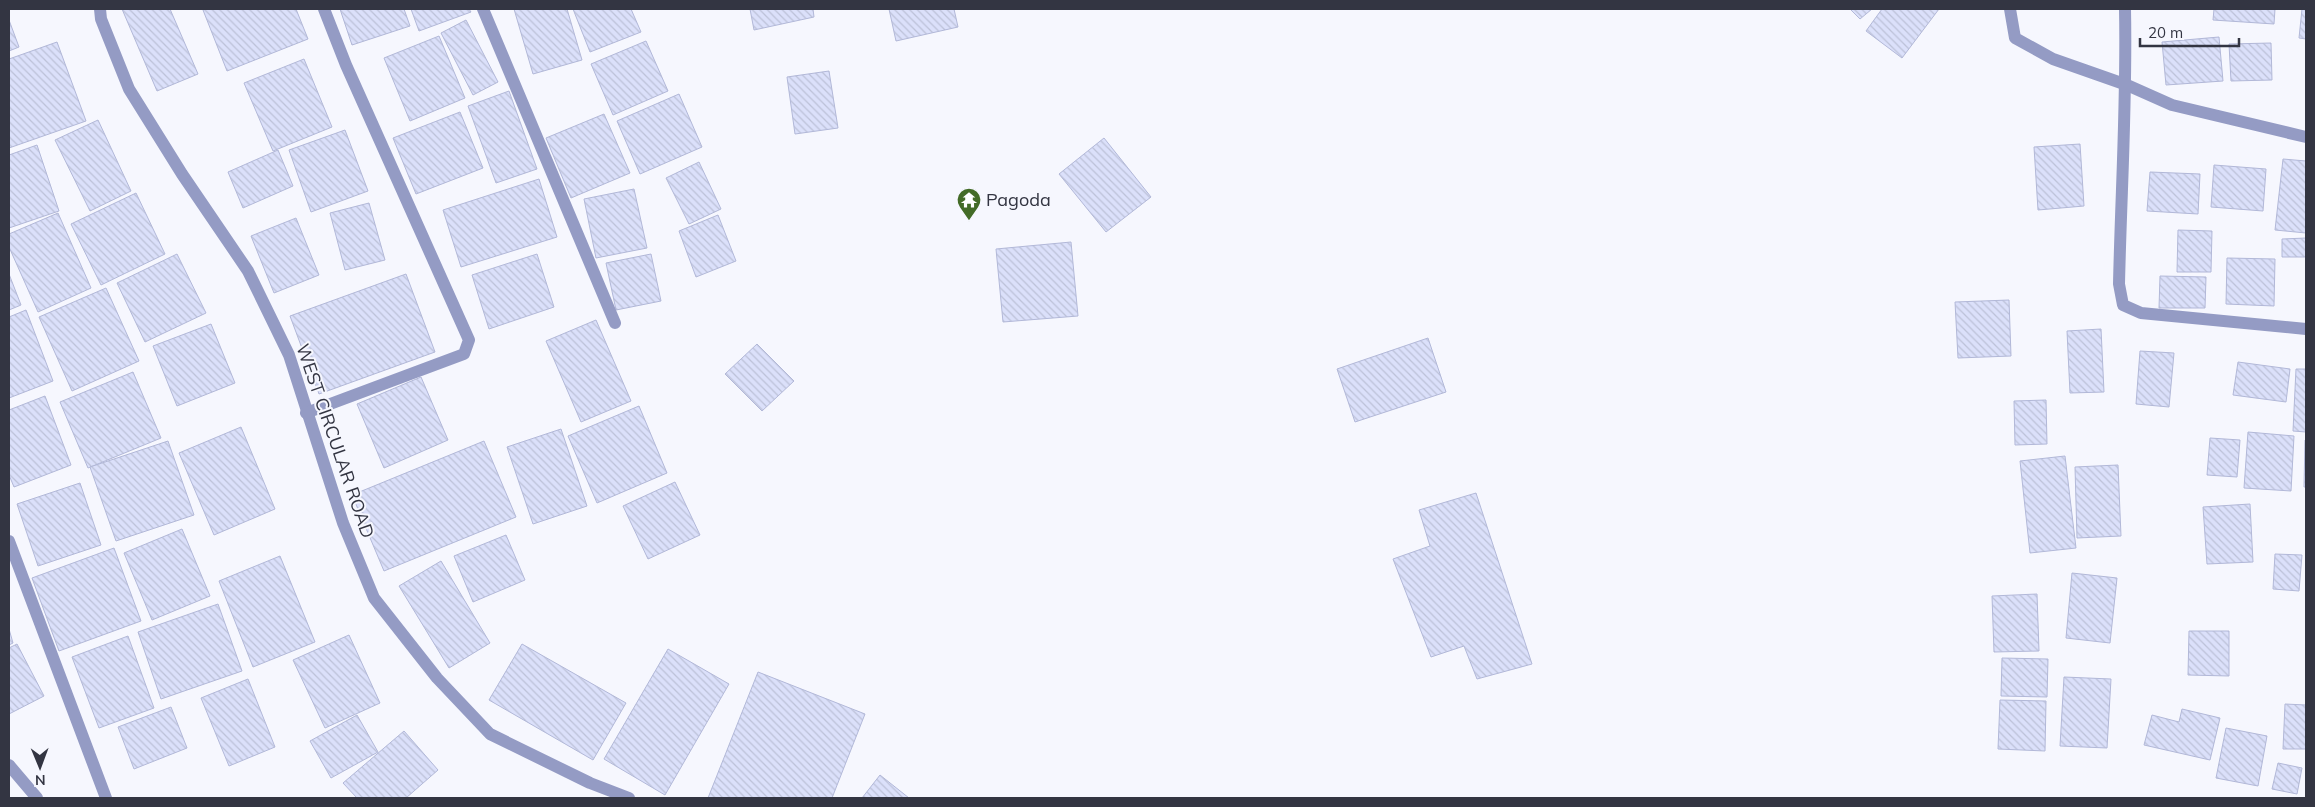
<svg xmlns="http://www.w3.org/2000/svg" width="2315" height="807" viewBox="0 0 2315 807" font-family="Mulish,sans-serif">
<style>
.building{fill:url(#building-back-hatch);stroke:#b2b8d8}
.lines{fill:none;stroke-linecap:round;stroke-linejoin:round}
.minor{stroke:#949bc4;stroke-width:12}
.labels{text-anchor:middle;stroke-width:4;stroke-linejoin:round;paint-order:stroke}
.poi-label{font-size:18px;fill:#333542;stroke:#f6f7fe;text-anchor:start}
.street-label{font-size:18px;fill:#333542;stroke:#f6f7fe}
</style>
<defs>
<pattern id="building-back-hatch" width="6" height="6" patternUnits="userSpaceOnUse" patternTransform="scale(1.25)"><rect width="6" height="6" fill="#dbe0fa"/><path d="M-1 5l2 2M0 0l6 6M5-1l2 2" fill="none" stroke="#bcc1d8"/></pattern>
</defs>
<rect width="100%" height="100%" fill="#f6f7fe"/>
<g class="building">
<path d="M 122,9 L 170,9 L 198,74 L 157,91 Z"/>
<path d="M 206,9 L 296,9 L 308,39 L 227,71 L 203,10 Z"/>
<path d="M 340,9 L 404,9 L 410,26 L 352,45 Z"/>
<path d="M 411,9 L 469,9 L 471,12 L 419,31 Z"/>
<path d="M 514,9 L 567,9 L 582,60 L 533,74 Z"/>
<path d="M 573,9 L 631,9 L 641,32 L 590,52 Z"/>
<path d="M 750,9 L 813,9 L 814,17 L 754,30 Z"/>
<path d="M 889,9 L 954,9 L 958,27 L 896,41 Z"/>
<path d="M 1850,9 L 1872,9 L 1860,19 Z"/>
<path d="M 1882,9 L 1939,9 L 1902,58 L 1866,31 Z"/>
<path d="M 2214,9 L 2275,9 L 2274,24 L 2213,20 Z"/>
<path d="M 2302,9 L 2306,9 L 2306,39 L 2299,38 Z"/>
<path d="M 9,20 L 19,47 L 9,51 Z"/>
<path d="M 466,20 L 498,82 L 473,95 L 441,33 Z"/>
<path d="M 439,36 L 465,98 L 410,121 L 384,58 Z"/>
<path d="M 2219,37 L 2223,81 L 2166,85 L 2162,42 Z"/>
<path d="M 646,41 L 668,91 L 613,115 L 591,64 Z"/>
<path d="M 57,42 L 86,121 L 9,148 L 9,59 Z"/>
<path d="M 2271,43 L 2272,80 L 2231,81 L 2229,44 Z"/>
<path d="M 304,59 L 332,127 L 273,151 L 244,83 Z"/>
<path d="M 829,71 L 838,128 L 795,134 L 787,77 Z"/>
<path d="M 509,91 L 537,169 L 496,183 L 468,106 Z"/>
<path d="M 679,94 L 702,147 L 640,174 L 617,121 Z"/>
<path d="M 460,112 L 483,168 L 416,194 L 393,138 Z"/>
<path d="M 604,114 L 630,173 L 571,198 L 546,138 Z"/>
<path d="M 98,120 L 131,191 L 90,211 L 55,140 Z"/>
<path d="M 345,130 L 368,191 L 311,212 L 289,150 Z"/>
<path d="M 1104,138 L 1151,197 L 1106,232 L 1059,174 Z"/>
<path d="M 2080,144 L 2084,206 L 2038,210 L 2034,147 Z"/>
<path d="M 37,145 L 59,211 L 9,228 L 9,155 Z"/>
<path d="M 278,150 L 293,186 L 243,208 L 228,172 Z"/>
<path d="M 2283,159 L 2306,161 L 2306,233 L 2275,230 Z"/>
<path d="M 699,162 L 721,209 L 689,224 L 666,178 Z"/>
<path d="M 2214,165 L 2266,169 L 2263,211 L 2211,207 Z"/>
<path d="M 2150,172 L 2200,174 L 2198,214 L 2147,211 Z"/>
<path d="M 539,179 L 557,237 L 461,267 L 443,210 Z"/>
<path d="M 634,189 L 647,248 L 596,258 L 584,199 Z"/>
<path d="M 136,193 L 165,254 L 101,285 L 71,224 Z"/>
<path d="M 369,203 L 385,260 L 345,270 L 330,213 Z"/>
<path d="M 58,213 L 91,288 L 38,312 L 9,247 L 9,234 Z"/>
<path d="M 718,215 L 736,261 L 696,277 L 679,231 Z"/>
<path d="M 296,218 L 319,275 L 274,293 L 251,236 Z"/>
<path d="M 2178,230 L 2212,231 L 2211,272 L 2177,272 Z"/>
<path d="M 2306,238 L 2306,257 L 2282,257 L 2282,239 Z"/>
<path d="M 1071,242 L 1078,316 L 1003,322 L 996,249 Z"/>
<path d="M 177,254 L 206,313 L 145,342 L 117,283 Z"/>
<path d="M 537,254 L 554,307 L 489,329 L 472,275 Z"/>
<path d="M 651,254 L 661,301 L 616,310 L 606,263 Z"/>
<path d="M 2227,258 L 2275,259 L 2274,306 L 2226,304 Z"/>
<path d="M 9,274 L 21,305 L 9,310 Z"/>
<path d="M 406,274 L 435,352 L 319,394 L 290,316 Z"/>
<path d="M 2160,276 L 2206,277 L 2205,308 L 2159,308 Z"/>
<path d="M 106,288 L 139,361 L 72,391 L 39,317 Z"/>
<path d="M 2009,300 L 2011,356 L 1958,358 L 1955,302 Z"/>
<path d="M 26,310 L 53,381 L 9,398 L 9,317 Z"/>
<path d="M 596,320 L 631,401 L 581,422 L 546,341 Z"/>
<path d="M 211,324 L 235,383 L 177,406 L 153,346 Z"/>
<path d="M 2101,329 L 2104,392 L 2070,393 L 2067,331 Z"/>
<path d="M 1428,338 L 1446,392 L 1355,422 L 1337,369 Z"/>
<path d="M 757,344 L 794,381 L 762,411 L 725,374 Z"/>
<path d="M 2140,351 L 2174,353 L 2169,407 L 2136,404 Z"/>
<path d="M 2238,362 L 2290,369 L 2286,402 L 2233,395 Z"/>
<path d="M 2296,369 L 2306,369 L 2306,432 L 2293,431 Z"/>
<path d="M 133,372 L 161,438 L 88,468 L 60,402 Z"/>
<path d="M 421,377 L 448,440 L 384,468 L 357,404 Z"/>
<path d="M 45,396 L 71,465 L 14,487 L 9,475 L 9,410 Z"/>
<path d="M 2046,400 L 2047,444 L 2015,445 L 2014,401 Z"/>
<path d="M 639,406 L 667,473 L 597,503 L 568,436 Z"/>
<path d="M 241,427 L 275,509 L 214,535 L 179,453 Z"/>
<path d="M 561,429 L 587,506 L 533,524 L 507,447 Z"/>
<path d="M 2248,432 L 2294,436 L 2291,491 L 2244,488 Z"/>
<path d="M 2210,438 L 2240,440 L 2237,477 L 2207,475 Z"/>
<path d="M 2305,440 L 2306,440 L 2306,487 L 2304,487 Z"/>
<path d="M 168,441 L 194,515 L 116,541 L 90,467 Z"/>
<path d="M 484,441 L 516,517 L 384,571 L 352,495 Z"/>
<path d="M 2065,456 L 2076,548 L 2030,553 L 2020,461 Z"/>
<path d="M 2118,465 L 2121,536 L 2077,538 L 2075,467 Z"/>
<path d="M 675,482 L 700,535 L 648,559 L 623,506 Z"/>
<path d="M 80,483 L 101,545 L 38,566 L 17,504 Z"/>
<path d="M 1476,493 L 1532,664 L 1477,679 L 1464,646 L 1431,657 L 1393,559 L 1430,546 L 1419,510 Z"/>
<path d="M 2250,504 L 2253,562 L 2207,564 L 2203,507 Z"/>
<path d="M 182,529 L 210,596 L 152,620 L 124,553 Z"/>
<path d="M 506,535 L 525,580 L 473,602 L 454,556 Z"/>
<path d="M 114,548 L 141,621 L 59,651 L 32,578 Z"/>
<path d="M 2275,554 L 2302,555 L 2299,591 L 2273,589 Z"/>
<path d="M 280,556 L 315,642 L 253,667 L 219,581 Z"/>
<path d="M 441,561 L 490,643 L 449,668 L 399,586 Z"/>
<path d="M 2072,573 L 2117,578 L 2110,643 L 2066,638 Z"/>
<path d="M 2037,594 L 2039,651 L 1994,652 L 1992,596 Z"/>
<path d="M 218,604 L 242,671 L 161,699 L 138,632 Z"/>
<path d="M 9,629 L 13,643 L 9,645 Z"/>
<path d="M 2189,631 L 2229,631 L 2229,676 L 2188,675 Z"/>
<path d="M 349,635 L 380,703 L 325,728 L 293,660 Z"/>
<path d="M 128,636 L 154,708 L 99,728 L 72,657 Z"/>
<path d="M 17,644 L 44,696 L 9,714 L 9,648 Z"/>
<path d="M 522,644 L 626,703 L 593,760 L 489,700 Z"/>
<path d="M 668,649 L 729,684 L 665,795 L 604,759 Z"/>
<path d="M 2002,658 L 2048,659 L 2047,697 L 2001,696 Z"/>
<path d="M 758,672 L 865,714 L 832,798 L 708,798 Z"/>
<path d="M 2064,677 L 2111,679 L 2107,748 L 2060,746 Z"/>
<path d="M 248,679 L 275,747 L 229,766 L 201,698 Z"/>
<path d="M 2000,700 L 2046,701 L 2045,751 L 1998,749 Z"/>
<path d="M 2285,704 L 2306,705 L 2306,749 L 2283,749 Z"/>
<path d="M 171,707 L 187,748 L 134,769 L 118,727 Z"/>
<path d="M 2182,709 L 2220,718 L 2210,760 L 2144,745 L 2152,715 L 2179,722 Z"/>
<path d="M 357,715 L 378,752 L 331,778 L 310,741 Z"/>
<path d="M 2226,728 L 2267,736 L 2258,786 L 2216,778 Z"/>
<path d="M 404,731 L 438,770 L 406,798 L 357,798 L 343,783 Z"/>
<path d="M 2278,763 L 2302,768 L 2297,794 L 2272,789 Z"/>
<path d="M 880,775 L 909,798 L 862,798 Z"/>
</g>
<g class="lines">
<g class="minor">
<path d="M 100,9 L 101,19 L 129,89 L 182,174 L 248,271 L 289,355 L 343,523 L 374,598 L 437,678 L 490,734 L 590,783 L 629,798"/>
<path d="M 483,9 L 615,323"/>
<path d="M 2010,9 L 2015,38 L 2053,59 L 2127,85 L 2172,105 L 2306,137"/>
<path d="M 2125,9 C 2127,101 2121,192 2119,284 L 2123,305 L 2141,313 L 2306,329"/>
<path d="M 306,413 L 464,354 L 469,340 L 346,65 L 324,9"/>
<path d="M 9,541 L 106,798"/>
<path d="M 9,765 L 37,798"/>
</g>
</g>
<defs>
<symbol id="temple-pin" viewBox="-11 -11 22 30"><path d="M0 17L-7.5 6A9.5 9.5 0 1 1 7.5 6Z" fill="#436b27" stroke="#f6f7fe"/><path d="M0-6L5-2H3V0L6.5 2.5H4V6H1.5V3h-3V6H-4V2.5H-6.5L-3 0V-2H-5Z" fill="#fff"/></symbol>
</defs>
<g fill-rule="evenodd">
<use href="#temple-pin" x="955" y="186" width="28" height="38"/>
</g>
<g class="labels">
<g class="poi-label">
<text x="986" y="206">Pagoda</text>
</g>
<g class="street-label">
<text transform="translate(335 441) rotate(71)" y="6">WEST CIRCULAR ROAD</text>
</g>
</g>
<rect width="2315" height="807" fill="none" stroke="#333542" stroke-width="20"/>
<g transform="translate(40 767) rotate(179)" stroke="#f6f7fe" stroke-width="4" paint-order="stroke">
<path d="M0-4L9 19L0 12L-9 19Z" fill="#333542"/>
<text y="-8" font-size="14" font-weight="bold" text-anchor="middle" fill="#333542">N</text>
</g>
<path d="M2140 38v8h99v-8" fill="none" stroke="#333542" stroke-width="2.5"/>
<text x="2148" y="38" font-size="15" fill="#333542" stroke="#f6f7fe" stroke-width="4" paint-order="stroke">20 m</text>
</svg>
